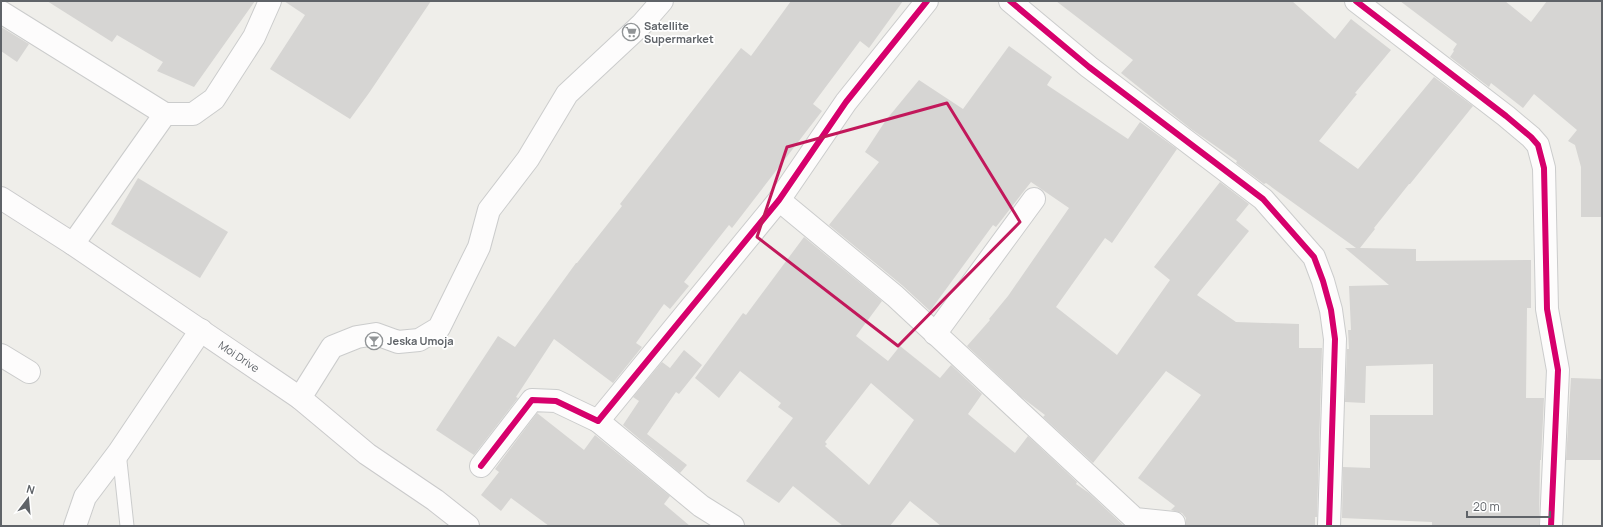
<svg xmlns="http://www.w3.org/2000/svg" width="1603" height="527" viewBox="0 0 1603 527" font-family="Manrope,sans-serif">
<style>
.building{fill:#d6d5d3;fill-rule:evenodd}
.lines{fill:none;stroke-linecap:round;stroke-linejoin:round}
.lane-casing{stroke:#cbcccc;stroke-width:15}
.street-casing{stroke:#cbcccc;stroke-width:24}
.secondary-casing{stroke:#cacacb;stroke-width:24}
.lane{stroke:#fdfcfc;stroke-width:13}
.street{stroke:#fdfcfc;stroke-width:22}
.secondary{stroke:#fdfcfc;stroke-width:22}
.cycleway-casing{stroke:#fff;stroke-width:8}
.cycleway{stroke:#d6006c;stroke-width:6}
.marked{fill:none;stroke:#c2185b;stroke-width:3;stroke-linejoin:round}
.labels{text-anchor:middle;stroke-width:3.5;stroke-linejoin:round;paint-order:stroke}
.poi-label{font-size:11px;font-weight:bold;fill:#5f6368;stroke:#fff;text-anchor:start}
.street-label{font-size:11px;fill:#5f6368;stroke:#fff}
</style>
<rect width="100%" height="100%" fill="#efeeea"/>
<g class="building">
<path d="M 47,1 L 255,1 L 194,87 L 157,71 L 163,62 L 117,35 L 112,42 Z"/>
<path d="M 284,1 L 431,1 L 369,93 L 350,119 L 270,69 L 305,15 Z"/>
<path d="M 791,1 L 903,1 L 869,48 L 860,41 L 813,104 L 822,111 L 732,228 L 729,225 L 684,282 L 689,286 L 670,309 L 664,304 L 636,343 L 642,347 L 613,383 L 554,339 L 516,397 L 518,398 L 474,455 L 436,430 L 498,336 L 515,347 L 576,263 L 577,263 L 622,206 L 620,204 L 741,48 L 751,56 Z"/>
<path d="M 1056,1 L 1292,1 L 1335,39 L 1351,19 L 1391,50 L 1355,93 L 1357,94 L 1319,141 L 1358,169 L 1434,77 L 1473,106 L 1410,184 L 1409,184 L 1374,228 L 1375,229 L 1360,248 L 1416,249 L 1416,261 L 1531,260 L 1531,308 L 1527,308 L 1526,398 L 1544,398 L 1541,460 L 1540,460 L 1539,526 L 1432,526 L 1432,522 L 1342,518 L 1343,467 L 1370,468 L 1370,415 L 1433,415 L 1433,364 L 1366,366 L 1365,403 L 1345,402 L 1347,349 L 1349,349 L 1348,330 L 1351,330 L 1349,286 L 1389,285 L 1345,248 L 1356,248 L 1266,183 L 1264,184 L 1236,163 L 1237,161 L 1191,129 L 1121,73 L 1133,60 Z"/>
<path d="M 1400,1 L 1505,1 L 1531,22 L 1547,1 L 1602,1 L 1602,217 L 1581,217 L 1581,167 L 1575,145 L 1568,141 L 1577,130 L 1534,94 L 1523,108 L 1491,83 L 1489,87 L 1450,57 L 1454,51 L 1453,50 L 1457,44 Z"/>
<path d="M 1,27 L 29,44 L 17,62 L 1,51 Z"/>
<path d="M 1009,46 L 1052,77 L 1047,85 L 1128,139 L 1140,122 L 1177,149 L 1112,243 L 1105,238 L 1056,307 L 1117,355 L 1170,280 L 1154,267 L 1220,182 L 1249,204 L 1236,220 L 1249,231 L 1197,295 L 1236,322 L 1299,324 L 1299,348 L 1322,348 L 1317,517 L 1315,517 L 1315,526 L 1186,526 L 1186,518 L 1182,513 L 1171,510 L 1175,506 L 1138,478 L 1201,395 L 1166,371 L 1093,463 L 1043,417 L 1045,415 L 1020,396 L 967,346 L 990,320 L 989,319 L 1008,296 L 1069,208 L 1031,182 L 996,227 L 993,225 L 930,311 L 903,286 L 829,225 L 879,162 L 865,152 L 886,120 L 919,80 L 963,109 Z"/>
<path d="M 138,178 L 228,232 L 200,278 L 111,224 Z"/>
<path d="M 804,237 L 882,301 L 856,336 L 888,361 L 900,346 L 940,378 L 951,365 L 982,394 L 968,414 L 1015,453 L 1028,436 L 1077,482 L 1076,484 L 1089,493 L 1124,526 L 941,526 L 910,501 L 890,526 L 843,526 L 793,486 L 779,503 L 746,481 L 793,418 L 778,407 L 781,403 L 740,371 L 719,398 L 695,378 L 743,313 L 746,315 ZM 871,383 L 914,420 L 869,485 L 825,446 L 827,444 L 825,442 Z"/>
<path d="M 684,350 L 702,365 L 679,394 L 676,392 L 647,434 L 687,465 L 680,473 L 623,425 L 639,401 L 633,397 L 662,362 L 670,368 Z"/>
<path d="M 1571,378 L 1602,379 L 1602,460 L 1566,460 Z"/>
<path d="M 537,413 L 584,450 L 595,435 L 670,496 L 664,504 L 690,526 L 549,526 L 511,498 L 501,511 L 481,495 L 499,472 L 495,469 Z"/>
</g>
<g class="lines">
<defs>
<path id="lane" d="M 119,452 L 127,526"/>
<g id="street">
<path d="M 1010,1 L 1089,67 L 1263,199 L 1314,257 L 1323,281 L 1331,310 L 1335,339 L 1329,526"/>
<path d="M 1356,1 L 1506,116 L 1531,137 L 1538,145 L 1544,168 L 1547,309 L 1558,370 L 1551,526"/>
<path d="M 1,12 L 165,114 L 193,114 L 214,99 L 254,37 L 270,1"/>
<path d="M 779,200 L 895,296 L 1135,519 L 1174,523"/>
<path d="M 73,244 L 165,114"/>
<path d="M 935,334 L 1034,199"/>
<path d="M 1,355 L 29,372"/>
<path d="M 300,398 L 332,347 L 357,337 L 376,334 L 398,342 L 419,340 L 439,328 L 479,247 L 489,210 L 528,159 L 567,94 L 642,24 L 662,1"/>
<path d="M 598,421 L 701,506 L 733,526"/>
<path d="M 481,466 L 532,400 L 556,401 L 598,421 L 779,200 L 846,102 L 927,1"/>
<path d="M 75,526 L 85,497 L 119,452 L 201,330"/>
</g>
<g id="secondary">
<path id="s1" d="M 1,198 L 73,244 L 300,398 L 367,454 L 435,500 L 468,526"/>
</g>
</defs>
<use href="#lane" class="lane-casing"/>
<use href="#street" class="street-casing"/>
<use href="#secondary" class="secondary-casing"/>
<use href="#lane" class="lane"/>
<use href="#street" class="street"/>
<use href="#secondary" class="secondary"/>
<defs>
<g id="cycleway">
<path d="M 1010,1 L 1089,67 L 1263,199 L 1314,257 L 1323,281 L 1331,310 L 1335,339 L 1329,526"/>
<path d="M 1356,1 L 1506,116 L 1531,137 L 1538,145 L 1544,168 L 1547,309 L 1558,370 L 1551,526"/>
<path d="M 481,466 L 532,400 L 556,401 L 598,421 L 779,200 L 846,102 L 927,1"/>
</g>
</defs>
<use href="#cycleway" class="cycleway-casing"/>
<use href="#cycleway" class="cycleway"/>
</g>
<path class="marked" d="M 947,103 L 1020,222 L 898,346 L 757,237 L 787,147 Z"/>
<defs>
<symbol id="supermarket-ring" viewBox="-11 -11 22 22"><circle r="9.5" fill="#fff" stroke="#919496" stroke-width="1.5"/><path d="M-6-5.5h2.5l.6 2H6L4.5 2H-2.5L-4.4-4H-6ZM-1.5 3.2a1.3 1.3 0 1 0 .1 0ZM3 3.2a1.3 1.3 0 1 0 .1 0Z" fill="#919496"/></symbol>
<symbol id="bar-ring" viewBox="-11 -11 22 22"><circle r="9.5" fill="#fff" stroke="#919496" stroke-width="1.5"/><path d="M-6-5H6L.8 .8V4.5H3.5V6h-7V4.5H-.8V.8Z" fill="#919496"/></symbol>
</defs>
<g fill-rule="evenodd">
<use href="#supermarket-ring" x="621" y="22" width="20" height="20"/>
<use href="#bar-ring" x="364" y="331" width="20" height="20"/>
</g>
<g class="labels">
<g class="poi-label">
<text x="644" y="30">Satellite<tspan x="644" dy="13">Supermarket</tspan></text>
<text x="387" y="345">Jeska Umoja</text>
</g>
<g class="street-label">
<text dy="4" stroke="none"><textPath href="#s1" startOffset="286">Moi Drive</textPath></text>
</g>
</g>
<rect width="1603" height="527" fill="none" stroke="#5f6368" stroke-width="4"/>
<g transform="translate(28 499) rotate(16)" stroke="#ffffff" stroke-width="3" paint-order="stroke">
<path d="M0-3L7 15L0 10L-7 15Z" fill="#5f6368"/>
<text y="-6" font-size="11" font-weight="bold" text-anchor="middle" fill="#5f6368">N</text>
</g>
<path d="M1467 511v6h83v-6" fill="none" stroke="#5f6368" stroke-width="2"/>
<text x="1473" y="511" font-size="12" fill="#5f6368" stroke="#ffffff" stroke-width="3" paint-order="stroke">20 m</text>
</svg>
